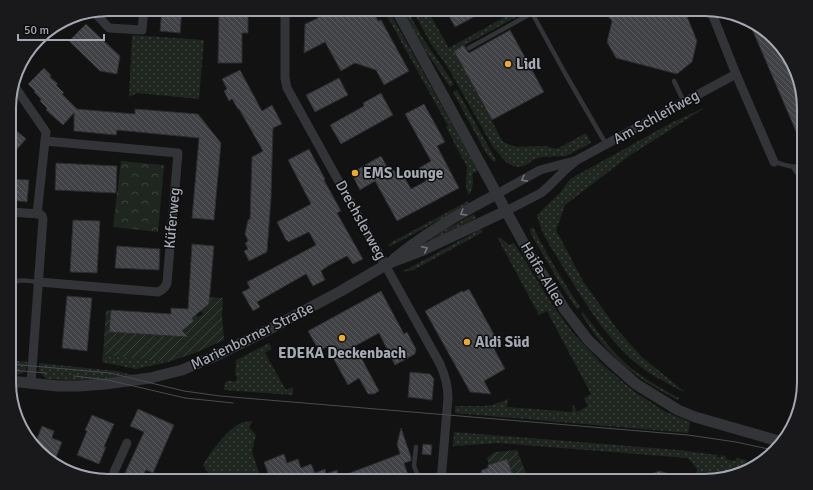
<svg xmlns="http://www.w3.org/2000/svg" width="813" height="490" viewBox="0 0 813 490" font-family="Signika,sans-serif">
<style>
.grass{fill:url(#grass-dots)}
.park{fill:url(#park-crowns)}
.garden{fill:url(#garden-furrows)}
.building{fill:url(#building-back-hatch);stroke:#2c2c2f}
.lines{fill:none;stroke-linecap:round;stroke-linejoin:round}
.service{stroke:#333438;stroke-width:4.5}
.minor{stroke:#333438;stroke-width:9}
.tertiary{stroke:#333438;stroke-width:11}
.tram{stroke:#4a4c51;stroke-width:1}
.oneway{stroke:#71747c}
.poi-dot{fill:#ecab30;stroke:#0d0d0e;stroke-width:1.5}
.labels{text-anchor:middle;stroke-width:3;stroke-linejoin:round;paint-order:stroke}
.poi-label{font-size:15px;font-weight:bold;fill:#a3a8b3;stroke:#0d0d0e;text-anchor:start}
.street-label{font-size:15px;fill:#a3a8b3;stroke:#0d0d0e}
.rim{fill:none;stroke:#a3a8b3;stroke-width:2}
</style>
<defs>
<pattern id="grass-dots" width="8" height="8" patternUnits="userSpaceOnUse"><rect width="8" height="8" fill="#1e261f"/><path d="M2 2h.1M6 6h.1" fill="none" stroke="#3c433d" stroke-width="1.8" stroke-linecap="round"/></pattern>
<pattern id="park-crowns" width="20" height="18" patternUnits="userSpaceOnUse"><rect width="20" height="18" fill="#1e261f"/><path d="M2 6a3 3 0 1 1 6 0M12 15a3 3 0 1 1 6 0" fill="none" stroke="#3c433d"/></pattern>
<pattern id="garden-furrows" width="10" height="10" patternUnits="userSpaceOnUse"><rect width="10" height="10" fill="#1e261f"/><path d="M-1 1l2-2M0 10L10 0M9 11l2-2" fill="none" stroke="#3c433d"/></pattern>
<pattern id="building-back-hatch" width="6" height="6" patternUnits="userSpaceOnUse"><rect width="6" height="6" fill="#414246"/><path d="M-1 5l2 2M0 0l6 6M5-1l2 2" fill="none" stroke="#595a5e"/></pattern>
</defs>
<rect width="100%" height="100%" fill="#121213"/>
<g class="grass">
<path d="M 383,9 L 388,9 L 478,171 L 472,174 C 474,182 473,188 469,195 L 466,188 L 467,167 L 446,127 L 448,126 Z"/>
<path d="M 402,9 L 407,9 L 422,37 L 454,84 L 450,87 L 425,50 Z"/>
<path d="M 412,9 L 427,9 L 449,48 L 519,9 L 531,9 L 454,51 L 503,142 L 516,147 L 545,146 L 557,149 L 586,133 L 591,143 L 566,156 L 542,157 L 535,159 L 524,166 L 518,167 L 513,166 L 506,162 L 493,147 L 447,66 L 431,44 Z"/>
<path d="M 132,35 L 204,40 L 199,99 L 137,93 L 129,97 Z"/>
<path d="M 457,90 L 496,160 L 494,162 L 486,153 L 453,92 Z"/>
<path d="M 706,107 L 629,156 L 565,205 L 556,230 L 583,281 L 617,329 L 642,357 L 686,393 C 669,384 651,376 636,363 C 605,337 584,301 563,267 C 553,250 541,234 537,215 L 547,205 L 560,193 L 570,179 L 671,123 Z"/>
<path d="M 468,201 L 469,204 L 393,245 L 388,246 L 392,242 Z"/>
<path d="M 474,214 L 476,218 L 434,241 L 430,241 L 429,240 L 430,238 Z"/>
<path d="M 533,227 C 547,255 563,281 580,307 L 577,309 L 562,287 L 531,234 L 530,229 Z"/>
<path d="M 481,229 L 483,232 L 419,267 L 413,270 L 402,272 Z"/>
<path d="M 497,237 L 502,239 L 509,245 L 514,243 L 552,304 L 573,333 L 603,365 L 635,392 L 666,412 L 690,422 L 688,433 L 455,413 L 455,406 L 484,406 L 493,405 L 508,399 L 507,407 L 572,412 L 573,404 L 577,412 L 588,406 L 584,398 L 591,394 L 547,311 L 539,315 Z"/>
<path d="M 583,312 C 595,328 606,344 620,358 C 637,375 658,387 679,398 L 678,400 C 651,386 625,370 605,347 C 596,337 589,325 581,314 Z"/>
<path d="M 269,343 L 271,347 L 271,349 L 265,353 L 286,390 L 292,387 L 293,388 L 293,395 L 224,390 L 225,383 L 227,381 L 236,381 L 237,376 L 235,376 L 236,360 Z"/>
<path d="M 103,355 L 168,362 L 136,369 L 102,362 Z"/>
<path d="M 10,360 L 29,362 C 26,373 20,376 10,375 Z"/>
<path d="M 39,363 L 116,371 L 133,375 C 104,380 76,381 46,379 L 39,371 Z"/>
<path d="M 253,421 L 249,427 L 256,435 L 252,452 L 262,481 L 207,481 L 208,473 L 203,465 C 210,453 227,429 241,423 C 244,422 249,421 253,421 Z"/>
<path d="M 454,432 L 678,450 L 718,455 L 718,457 L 721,457 L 721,455 L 726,456 L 726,459 L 735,461 L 736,458 L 747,460 L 742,472 L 730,475 L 728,473 L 713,478 L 714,480 L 712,481 L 696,481 L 697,469 L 688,458 L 498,443 L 453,446 Z"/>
</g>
<path class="park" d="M 121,161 L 163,165 L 164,166 L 158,232 L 113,227 Z"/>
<g class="garden">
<path d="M 210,297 L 223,298 L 222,316 L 224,340 L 195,353 L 168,362 L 103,355 L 106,310 L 111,311 L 109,332 L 169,336 L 170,330 L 181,338 L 185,334 L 182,331 L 194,321 L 186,311 L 189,307 L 198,317 L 203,314 L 201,311 L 209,304 Z"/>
<path d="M 517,450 L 529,481 L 518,481 L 517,477 L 513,478 L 507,459 L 489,465 L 487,458 L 495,452 Z"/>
</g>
<g class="building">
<path d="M 162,9 L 182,9 L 180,33 L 160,31 Z"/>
<path d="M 219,9 L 248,9 L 248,33 L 242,33 L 242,63 L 218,63 Z"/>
<path d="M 313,9 L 372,9 L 378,21 L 381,20 L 409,71 L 384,85 L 376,70 L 355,63 L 341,71 L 325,42 L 304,53 L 305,24 L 318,18 Z"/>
<path d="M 445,9 L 489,9 L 455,27 Z"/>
<path d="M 602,9 L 684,9 L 697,41 L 692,62 L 677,74 L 616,58 L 607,42 L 612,21 Z"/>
<path d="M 749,22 L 760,25 L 791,58 L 804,101 L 804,150 Z"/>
<path d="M 86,24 L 120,56 L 117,74 L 100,71 L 69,41 Z"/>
<path d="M 510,30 L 544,92 L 492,120 L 454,51 L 464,45 L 466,49 L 469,53 Z"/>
<path d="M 44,68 L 51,75 L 50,77 L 58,84 L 56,85 L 64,93 L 62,94 L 77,109 L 135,114 L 135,109 L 198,114 L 221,143 L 214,220 L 192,218 L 199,138 L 117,130 L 116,135 L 74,131 L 74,113 L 63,125 L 46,110 L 47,108 L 40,101 L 41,99 L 34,92 L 35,91 L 28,84 Z"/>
<path d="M 240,70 L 262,111 L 272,105 L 282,124 L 273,128 L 271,197 L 271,198 L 267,252 L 249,261 L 244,251 L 248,249 L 245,243 L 248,241 L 245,234 L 248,220 L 250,219 L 252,157 L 263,151 L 239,109 L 238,109 L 232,99 L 229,101 L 224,91 L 227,89 L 222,79 Z"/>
<path d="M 339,78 L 348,95 L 315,112 L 306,95 Z"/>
<path d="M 381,93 L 393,115 L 341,144 L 330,125 L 364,106 L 363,103 Z"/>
<path d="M 424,104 L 445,142 L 437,146 L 459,188 L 397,221 L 375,181 L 360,190 L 351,173 L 381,156 L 390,172 L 394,170 L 398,178 L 403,175 L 411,189 L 426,181 L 419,168 L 431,161 L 405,114 Z"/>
<path d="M 17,131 L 26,139 L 10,157 L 10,139 Z"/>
<path d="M 309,149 L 325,179 L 324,180 L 341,211 L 337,213 L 363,259 L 353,264 L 347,256 L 328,266 L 321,271 L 325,280 L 313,286 L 306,274 L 257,302 L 260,307 L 253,311 L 242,292 L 250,288 L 247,282 L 316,245 L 309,232 L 288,242 L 287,240 L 286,240 L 277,222 L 311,204 L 288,160 Z"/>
<path d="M 56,163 L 117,166 L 116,193 L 55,190 Z"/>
<path d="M 10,179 L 29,180 L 27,202 L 10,200 Z"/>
<path d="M 73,220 L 100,221 L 97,273 L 70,272 Z"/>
<path d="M 192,244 L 214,246 L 209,304 L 192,318 L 194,321 L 182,331 L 188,337 L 109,332 L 111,310 L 171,314 L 171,308 L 188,309 Z"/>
<path d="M 117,246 L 160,249 L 159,270 L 115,268 Z"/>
<path d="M 469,289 L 496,338 L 490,341 L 505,369 L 484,381 L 491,394 L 470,392 L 425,311 L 462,291 L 463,292 Z"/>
<path d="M 381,291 L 404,334 L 407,332 L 416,349 L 415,354 L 395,365 L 379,333 L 355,346 L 379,391 L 374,394 L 368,394 L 359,378 L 348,385 L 327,347 L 319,351 L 308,331 Z"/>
<path d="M 67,296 L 92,298 L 87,351 L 62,348 Z"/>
<path d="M 410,372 L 430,374 L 434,379 L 432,400 L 408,397 Z"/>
<path d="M 138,409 L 174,425 L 153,473 L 146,470 L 140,481 L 137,481 L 124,475 L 144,432 L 130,426 Z"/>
<path d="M 92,415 L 114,424 L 104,447 L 106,447 L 99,464 L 77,455 L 87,431 L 85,430 Z"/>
<path d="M 42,426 L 54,431 L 52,438 L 62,442 L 55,460 L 43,455 L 34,446 Z"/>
<path d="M 401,428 L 411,457 L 411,461 L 404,463 L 408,475 L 392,481 L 294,481 L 291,475 L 276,481 L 271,481 L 264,462 L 284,454 L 287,463 L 298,459 L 301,468 L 311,464 L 315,473 L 325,469 L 326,474 L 337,470 L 339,477 L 400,454 L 397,444 Z"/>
<path d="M 423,444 L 432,445 L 431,455 L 422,454 Z"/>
<path d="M 507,459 L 515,481 L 485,481 L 479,478 L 482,470 L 488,468 L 488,465 Z"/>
<path d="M 659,471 L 684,478 L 684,481 L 635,481 Z"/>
</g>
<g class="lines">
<g class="service">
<path d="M 469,48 L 532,13 L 566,75 L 606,144"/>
<path d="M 674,81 L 684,102"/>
<path d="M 774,162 C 784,164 794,169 804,166"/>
<path d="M 793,167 L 797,173"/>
<path d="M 10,285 C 18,278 28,281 38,282"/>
<path d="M 416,447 L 414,466 L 420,481"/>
</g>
<g class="minor">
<path d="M 285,9 L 285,78 L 287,88 L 440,364 C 445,375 448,385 448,398 L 441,481"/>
<path d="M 99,11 L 96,14 L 109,28 L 142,30 L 144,9"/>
<path d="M 711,11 L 736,74 L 774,162"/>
<path d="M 30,50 L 52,28"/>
<path d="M 13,84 L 46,132 L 45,141"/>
<path d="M 497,194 L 540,170 L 574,161"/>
<path d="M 506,211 L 541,193 L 549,186 L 566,169 L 577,160 L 736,74"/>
<path d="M 10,212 L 40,214 L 42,216 L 43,219 L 31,383"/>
<path d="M 37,214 L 45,141 L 178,153 L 167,283 C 165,288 163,290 158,292 L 39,282"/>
<path d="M 110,481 L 127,443"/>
</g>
<g class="tertiary">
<path d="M 396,9 L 530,255 L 565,310 L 588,340 L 611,362 L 636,384 L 678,410 L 695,417 L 782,442"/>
<path d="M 394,259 C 425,233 461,213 497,194"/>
<path d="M 10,381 L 57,386 L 79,386 L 105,384 L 150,378 L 182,370 L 213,357 L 268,330 L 341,291 L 389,263 L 423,250 L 506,211"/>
</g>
<g class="tram">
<path d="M 10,364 L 110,373 L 184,391 L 220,396 L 688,435 L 736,442 L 773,450"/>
<path d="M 10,370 L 46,373"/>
<path d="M 74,376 L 108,380 L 185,398 L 233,403"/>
</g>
</g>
<defs><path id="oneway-chevron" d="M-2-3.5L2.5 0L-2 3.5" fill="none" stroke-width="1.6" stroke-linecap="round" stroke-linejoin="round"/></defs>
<g class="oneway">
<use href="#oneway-chevron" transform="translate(524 179) rotate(152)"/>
<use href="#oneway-chevron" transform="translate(463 213) rotate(149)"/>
<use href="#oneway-chevron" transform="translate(425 249) rotate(-25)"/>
</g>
<g class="poi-dot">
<circle cx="508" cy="64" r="4"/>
<circle cx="355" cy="173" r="4"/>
<circle cx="342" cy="338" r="4"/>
<circle cx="467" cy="342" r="4"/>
</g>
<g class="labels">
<g class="poi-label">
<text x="516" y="69">Lidl</text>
<text x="363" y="178">EMS Lounge</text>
<text x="475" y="347">Aldi Süd</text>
<text x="342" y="358" text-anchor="middle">EDEKA Deckenbach</text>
</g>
<g class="street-label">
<text transform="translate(656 117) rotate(-29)" y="5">Am Schleifweg</text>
<text transform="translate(172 218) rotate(-85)" y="5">Küferweg</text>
<text transform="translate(361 220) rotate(61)" y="5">Drechslerweg</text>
<text transform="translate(543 274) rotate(59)" y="5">Haifa-Allee</text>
<text transform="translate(252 336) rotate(-26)" y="5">Marienborner Straße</text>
</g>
</g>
<path d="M0 0H813V490H0ZM108 16H705A92 92 0 0 1 797 108V382A92 92 0 0 1 705 474H108A92 92 0 0 1 16 382V108A92 92 0 0 1 108 16Z" fill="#19191b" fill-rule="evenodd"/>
<path class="rim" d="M108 16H705A92 92 0 0 1 797 108V382A92 92 0 0 1 705 474H108A92 92 0 0 1 16 382V108A92 92 0 0 1 108 16Z"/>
<path d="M18 34v6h86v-6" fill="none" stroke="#a3a8b3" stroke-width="2"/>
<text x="24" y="34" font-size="12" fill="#a3a8b3" stroke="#0d0d0e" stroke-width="3" paint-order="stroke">50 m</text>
</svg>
